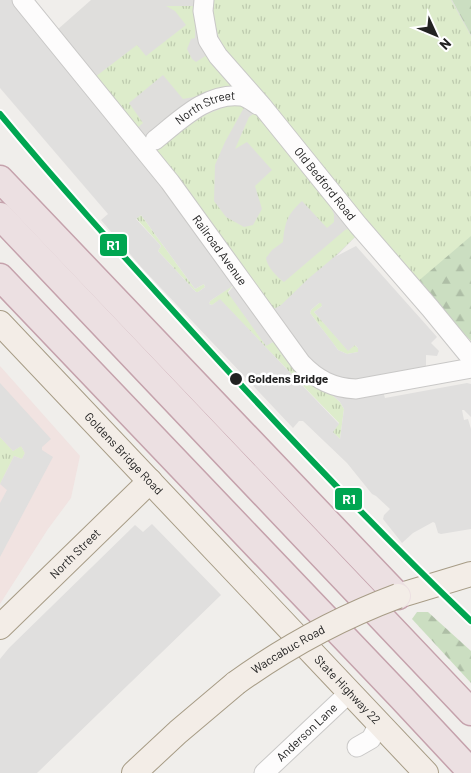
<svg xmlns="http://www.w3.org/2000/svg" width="471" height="773" viewBox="0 0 471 773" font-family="Barlow,sans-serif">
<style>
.residential{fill:#dfdedc}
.commercial{fill:#f1e3e1}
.grass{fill:url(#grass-tufts)}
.forest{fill:url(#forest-firs)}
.parking{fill:#e0dfde;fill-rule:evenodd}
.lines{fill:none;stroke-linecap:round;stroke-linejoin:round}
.minor-casing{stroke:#c9c8c7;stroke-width:21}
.major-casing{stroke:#a79c86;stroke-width:26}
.highway-casing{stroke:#c5a2ac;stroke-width:29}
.minor{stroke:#fdfcfc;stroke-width:19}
.major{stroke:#f3ede7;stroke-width:24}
.highway{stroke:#ece0e2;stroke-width:26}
.major-bridge-casing{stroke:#a79c86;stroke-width:26;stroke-linecap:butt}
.major-bridge{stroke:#f3ede7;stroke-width:24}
.rail-1-casing{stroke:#fff;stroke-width:10}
.rail-1{stroke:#00a651;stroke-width:6}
.stop-dot{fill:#222;stroke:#fff;stroke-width:2}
.labels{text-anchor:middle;stroke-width:5;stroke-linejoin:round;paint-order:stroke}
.street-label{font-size:12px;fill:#222;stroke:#fff}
.stop-label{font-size:12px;font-weight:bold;fill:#222;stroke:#fff;text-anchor:start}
.line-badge{stroke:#fff;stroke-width:2}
.badge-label{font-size:14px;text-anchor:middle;font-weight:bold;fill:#fff}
</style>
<defs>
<pattern id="grass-tufts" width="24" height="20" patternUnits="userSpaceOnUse" patternTransform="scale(1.25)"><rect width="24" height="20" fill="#ddeccb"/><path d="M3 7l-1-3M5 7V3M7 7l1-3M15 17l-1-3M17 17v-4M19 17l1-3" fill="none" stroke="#bdcaae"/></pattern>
<pattern id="forest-firs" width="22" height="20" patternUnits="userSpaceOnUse" patternTransform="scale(1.25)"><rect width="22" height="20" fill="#cbdec1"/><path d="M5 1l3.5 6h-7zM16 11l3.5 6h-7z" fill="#aebea6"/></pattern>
</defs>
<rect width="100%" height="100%" fill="#f0eeeb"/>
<path class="residential" d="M 91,0 L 452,0 L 471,34 L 471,237 L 416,283 L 357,235 L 274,321 L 57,30 Z"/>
<path class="commercial" d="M 0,366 L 80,456 L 71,498 L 48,529 L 0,604 Z"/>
<g class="grass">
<path d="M 213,0 L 451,0 L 471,36 L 471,238 L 420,282 L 331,181 L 224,50 L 214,25 Z"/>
<path d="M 166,6 L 196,6 L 195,38 L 191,39 L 187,49 L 192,59 L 196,62 L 207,55 L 237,89 L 183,99 L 163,75 L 129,103 L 143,123 L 137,128 L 95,77 L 137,45 L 146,56 L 186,25 L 175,11 Z"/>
<path d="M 233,104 L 246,104 L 225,142 L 215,165 L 214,201 L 226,217 L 244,227 L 253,225 L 262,209 L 255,186 L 272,170 L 247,142 L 235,149 L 249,117 L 256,112 L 326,198 L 334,214 L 334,222 L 327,228 L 302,201 C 287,215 285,222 283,242 L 272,250 L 266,258 C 267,267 277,277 284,282 L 345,230 L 350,228 L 357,235 L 276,313 L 156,151 L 180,131 L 207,114 Z"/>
<path d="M 141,215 L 195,289 L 204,284 L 205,287 L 198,292 L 196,292 L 158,251 L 161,246 L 136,218 Z"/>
<path d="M 233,285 L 228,292 L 266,345 L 273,342 L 275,342 L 301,376 L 331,394 L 340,402 L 344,409 L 340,439 L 332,432 L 339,423 L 220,300 L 212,305 L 209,304 L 210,301 Z"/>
<path d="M 319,303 L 322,303 L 322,306 L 314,312 L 348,350 L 355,345 L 358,348 L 358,352 L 347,354 L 338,350 L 310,313 L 311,310 Z"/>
<path d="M 0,437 L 13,451 L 21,446 L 25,453 L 22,459 L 14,456 L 0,484 Z"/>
</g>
<g class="forest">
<path d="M 452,0 L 471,0 L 471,35 Z"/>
<path d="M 471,236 L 471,341 L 416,283 Z"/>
<path d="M 428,612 L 471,651 L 471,683 L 412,619 L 417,612 Z"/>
</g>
<g class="parking">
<path d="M 0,0 L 14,0 L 272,310 L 281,305 L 309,278 L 333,258 L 356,246 L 437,337 L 431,343 L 439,351 L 437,356 L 426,355 L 426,367 L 378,375 L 385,398 L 467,383 L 471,384 L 471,417 L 464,410 L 462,410 L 464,420 L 468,419 L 471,429 L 471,529 L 441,534 L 438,533 L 435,523 L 433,522 L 413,533 L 402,543 L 383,519 L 384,515 L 390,509 L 376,496 L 372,494 L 347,463 L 303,421 L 299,421 L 293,428 L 142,268 L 101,220 L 108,214 L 0,88 ZM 141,215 L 195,289 L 204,284 L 205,287 L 198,292 L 196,292 L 158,251 L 161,246 L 136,219 ZM 234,285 L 228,293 L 266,346 L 273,342 L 275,342 L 301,376 L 318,389 L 331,394 L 340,402 L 344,409 L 340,439 L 333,432 L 339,424 L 220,299 L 212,305 L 209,304 L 210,301 ZM 319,303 L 321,303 L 322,306 L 314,312 L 348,351 L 355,345 L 358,348 L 358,352 L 347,354 L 338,350 L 333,343 L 310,313 L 311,310 Z"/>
<path d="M 0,383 L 51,439 L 42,447 L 42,450 L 53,457 L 0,557 L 0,503 L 7,490 L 0,484 L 14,456 L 22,459 L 25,453 L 21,446 L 13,451 L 0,437 Z"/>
<path d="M 152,524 L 221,595 L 37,773 L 0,773 L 0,659 L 9,648 L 135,525 L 143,532 Z"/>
</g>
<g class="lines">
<defs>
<g id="minor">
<path id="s1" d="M 22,0 L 170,182 L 301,363 C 317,380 333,388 356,389 L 471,368"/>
<path id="s2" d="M 204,0 L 203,11 L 208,40 L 218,56 L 262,106 L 358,225 L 430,308 L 471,358"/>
<path id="s3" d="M 155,140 C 179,121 207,92 241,96 C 247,97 253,102 258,105"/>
<path d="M 357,747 L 371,739 L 379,724"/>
<path id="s4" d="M 264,773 L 350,692"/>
</g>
<g id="major">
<path id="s5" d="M 0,323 L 426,773"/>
<path d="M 398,596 L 471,574"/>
<path id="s6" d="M 0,627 L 150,481"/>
<path d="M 134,773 L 178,732 L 236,683"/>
</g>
<g id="highway">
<path d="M 0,179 L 398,596"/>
<path d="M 0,216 L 471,712"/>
<path d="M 0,277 L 401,697 L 471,772"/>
</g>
</defs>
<use href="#minor" class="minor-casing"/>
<use href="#major" class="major-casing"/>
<use href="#highway" class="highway-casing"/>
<use href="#minor" class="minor"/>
<use href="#major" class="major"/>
<use href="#highway" class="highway"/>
<defs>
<g id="major-bridge">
<path id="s7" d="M 236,683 C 286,647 339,618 398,596"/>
</g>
</defs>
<use href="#major-bridge" class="major-bridge-casing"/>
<use href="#major-bridge" class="major-bridge"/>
<defs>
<path id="rail-1" d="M 0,114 C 57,183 117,249 177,315 C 272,420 369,523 471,621"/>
</defs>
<use href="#rail-1" class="rail-1-casing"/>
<use href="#rail-1" class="rail-1"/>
</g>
<circle class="stop-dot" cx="236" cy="379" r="7"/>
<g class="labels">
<g class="street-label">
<text dy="4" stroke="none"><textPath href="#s3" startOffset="61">North Street</textPath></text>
<text dy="4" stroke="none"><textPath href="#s2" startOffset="226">Old Bedford Road</textPath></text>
<text dy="4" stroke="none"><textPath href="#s1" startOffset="319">Railroad Avenue</textPath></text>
<text dy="4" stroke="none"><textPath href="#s5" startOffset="180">Goldens Bridge Road</textPath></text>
<text dy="4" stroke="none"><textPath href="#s6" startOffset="105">North Street</textPath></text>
<text dy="4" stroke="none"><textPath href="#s7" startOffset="62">Waccabuc Road</textPath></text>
<text dy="4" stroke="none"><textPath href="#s5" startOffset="505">State Highway 22</textPath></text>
<text dy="4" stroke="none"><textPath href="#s4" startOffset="59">Anderson Lane</textPath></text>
</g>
<g class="stop-label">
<text x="248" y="383">Goldens Bridge</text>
</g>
</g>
<g class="line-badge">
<rect x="99" y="233" width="29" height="24" rx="5" fill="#00a651"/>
<rect x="334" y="487" width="29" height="24" rx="5" fill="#00a651"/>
</g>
<g class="badge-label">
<text x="113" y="250">R1</text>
<text x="349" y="504">R1</text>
</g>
<g transform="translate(436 35) rotate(134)" stroke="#ffffff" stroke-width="4" paint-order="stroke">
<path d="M0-4L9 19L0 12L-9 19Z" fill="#222222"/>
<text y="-8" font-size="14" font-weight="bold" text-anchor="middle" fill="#222222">N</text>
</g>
</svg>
